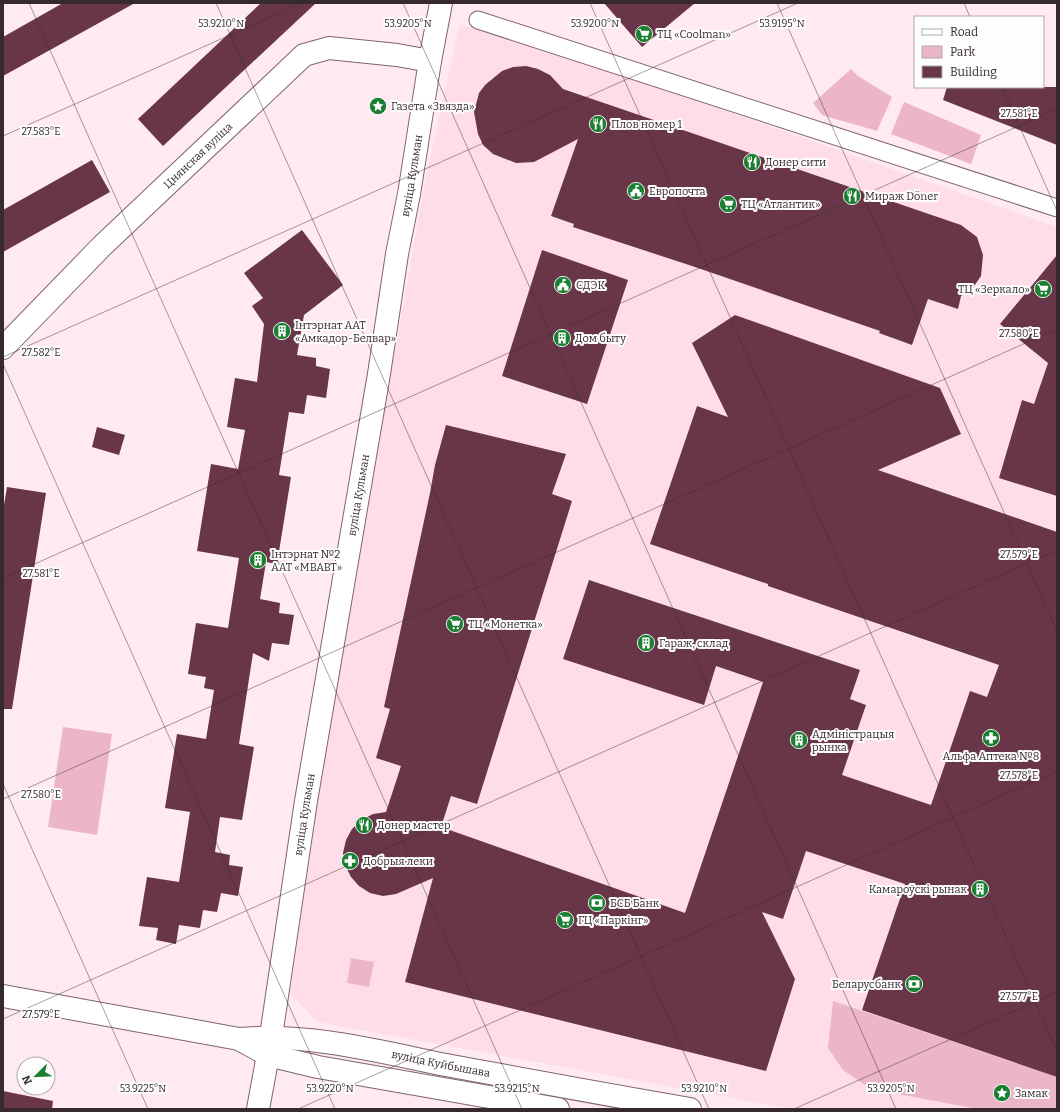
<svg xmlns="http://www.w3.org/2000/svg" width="1060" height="1112" viewBox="0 0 1060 1112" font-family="Bitter,serif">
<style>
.built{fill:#ffdde8;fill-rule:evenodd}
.green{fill:#ecb6c8}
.building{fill:#693649}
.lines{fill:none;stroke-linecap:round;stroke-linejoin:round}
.pedestrian-casing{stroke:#81646e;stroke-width:19}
.minor-casing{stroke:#81646e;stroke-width:24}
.secondary-casing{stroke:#81646e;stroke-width:24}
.pedestrian{stroke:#fff;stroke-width:17}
.minor{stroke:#fff;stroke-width:22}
.secondary{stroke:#fff;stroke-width:22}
.ticks{fill:none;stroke:#362a2e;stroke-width:1;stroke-opacity:0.45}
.labels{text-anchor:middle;stroke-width:4;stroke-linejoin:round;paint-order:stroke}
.poi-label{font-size:11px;fill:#362a2e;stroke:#fdfdfd;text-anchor:start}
.street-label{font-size:11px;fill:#362a2e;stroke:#fdfdfd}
.ticks-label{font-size:10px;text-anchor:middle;fill:#362a2e;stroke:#fdfdfd;stroke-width:4;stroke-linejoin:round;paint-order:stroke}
</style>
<rect width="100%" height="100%" fill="#feeaf0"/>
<path class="built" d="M 460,24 L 618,73 L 1057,227 L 1057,532 L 1050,530 L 1057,685 L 1057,1109 L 793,1109 L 318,1022 L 290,994 L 329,723 L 427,171 ZM 697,406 L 797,440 L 750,578 L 651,544 ZM 814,449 L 914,483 L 868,620 L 768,586 ZM 932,489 L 1033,523 L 986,661 L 886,627 Z"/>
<g class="green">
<path d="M 851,69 L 858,76 L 892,97 L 877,131 L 822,115 L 813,103 Z"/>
<path d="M 904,102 L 981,135 L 971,164 L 891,134 Z"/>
<path d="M 63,727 L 112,734 L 97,835 L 48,827 Z"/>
<path d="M 351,958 L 374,962 L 369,987 L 347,983 Z"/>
<path d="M 833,1001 L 1057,1077 L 1057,1109 L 978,1109 L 871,1089 L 843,1070 L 828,1048 Z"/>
</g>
<g class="building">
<path d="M 63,3 L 135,3 L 3,76 L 3,37 Z"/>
<path d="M 261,3 L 316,3 L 163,146 L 138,119 Z"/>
<path d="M 604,3 L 695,3 L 642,47 Z"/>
<path d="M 526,66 L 538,69 L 550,75 L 563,89 L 961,225 L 977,237 L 983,255 L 981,276 L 972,289 L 961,296 L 958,309 L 928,299 L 912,345 L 879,333 L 880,331 L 695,267 L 573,227 L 574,224 L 551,216 L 578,139 L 534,162 L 516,163 L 493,154 L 483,145 L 478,134 L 474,112 L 479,93 L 485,85 L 502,71 L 513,67 Z"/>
<path d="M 947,87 L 1057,87 L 1057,145 L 943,100 Z"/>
<path d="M 92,160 L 110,192 L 3,252 L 3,210 Z"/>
<path d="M 302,230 L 343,285 L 304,315 L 297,355 L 316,358 L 316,366 L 330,369 L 326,398 L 307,395 L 304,414 L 289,412 L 279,475 L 291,477 L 277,564 L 266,562 L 260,599 L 280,603 L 279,613 L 294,615 L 289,645 L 272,643 L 269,661 L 253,653 L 239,744 L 254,747 L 242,820 L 220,817 L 215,852 L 230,855 L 229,865 L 243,867 L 238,896 L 221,893 L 217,912 L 203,910 L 200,928 L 179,925 L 176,944 L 156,940 L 158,928 L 139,926 L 147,877 L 179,882 L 190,812 L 165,808 L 177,734 L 206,739 L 214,690 L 204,688 L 206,677 L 188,674 L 196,623 L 228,628 L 239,558 L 197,551 L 211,464 L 238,469 L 245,430 L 227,427 L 235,378 L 257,382 L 264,324 L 252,306 L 263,298 L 244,273 Z"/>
<path d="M 542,250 L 628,280 L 587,404 L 502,376 Z"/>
<path d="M 1057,255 L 1057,496 L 999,478 L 1022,400 L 1034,404 L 1048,363 L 1000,324 Z"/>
<path d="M 735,315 L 940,388 L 961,434 L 878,470 L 1057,532 L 1057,1077 L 862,1010 L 905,884 L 806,851 L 783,919 L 762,912 L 795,979 L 766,1071 L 405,982 L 433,878 L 396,894 L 383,896 L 370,893 L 359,886 L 351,877 L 345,865 L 343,853 L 346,840 L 352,829 L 361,820 L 373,814 L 386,812 L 401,766 L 376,758 L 390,709 L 384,707 L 430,493 L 435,465 L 446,425 L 566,454 L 552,494 L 572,501 L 477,804 L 451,796 L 441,827 L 685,913 L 763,682 L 716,666 L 704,705 L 563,659 L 589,580 L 860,670 L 850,699 L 866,705 L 842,775 L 931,805 L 970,691 L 987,697 L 999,665 L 768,586 L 768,584 L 650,544 L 697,406 L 728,417 L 692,343 Z"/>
<path d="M 97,427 L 125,435 L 119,455 L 92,447 Z"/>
<path d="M 7,487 L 46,493 L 12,709 L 3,709 L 3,511 Z"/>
<path d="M 3,1091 L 53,1101 L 52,1109 L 3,1109 Z"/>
</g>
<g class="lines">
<defs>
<path id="pedestrian" d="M 478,20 L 1057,208"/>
<g id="minor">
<path id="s1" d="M 3,348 L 102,246 L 304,55 L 329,48 L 397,55 L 430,61"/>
<path id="s2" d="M 271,1036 L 306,801 L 379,374 L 397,254 L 409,194 L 430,61 L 441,3"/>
<path d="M 258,1109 L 268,1055"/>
</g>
<g id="secondary">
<path id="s3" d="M 3,996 L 239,1039 C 309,1033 377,1051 446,1065 C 527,1080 608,1095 690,1109"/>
<path d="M 239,1039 L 268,1055 L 318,1067 L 558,1109"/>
</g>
</defs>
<use href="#pedestrian" class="pedestrian-casing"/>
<use href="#minor" class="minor-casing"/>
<use href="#secondary" class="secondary-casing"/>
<use href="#pedestrian" class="pedestrian"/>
<use href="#minor" class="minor"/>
<use href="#secondary" class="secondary"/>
</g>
<path class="ticks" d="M 29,3 L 522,1109M 216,3 L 709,1109M 403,3 L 896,1109M 590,3 L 1057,1051M 777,3 L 1057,631M 964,3 L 970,17M 1002,87 L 1057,211M 3,136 L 302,3M 3,357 L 798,3M 3,364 L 335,1109M 3,578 L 1057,109M 3,784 L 148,1109M 3,799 L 1057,329M 3,1019 L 1057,550M 298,1109 L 1057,771M 794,1109 L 1057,992"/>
<defs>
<symbol id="supermarket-disc" viewBox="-11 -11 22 22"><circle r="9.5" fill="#1b7f32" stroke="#fdfdfd"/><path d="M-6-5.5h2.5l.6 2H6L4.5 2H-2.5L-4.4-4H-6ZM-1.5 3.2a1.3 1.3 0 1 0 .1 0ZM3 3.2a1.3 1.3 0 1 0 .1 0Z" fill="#fff"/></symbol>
<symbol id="sight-disc" viewBox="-11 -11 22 22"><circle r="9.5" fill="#1b7f32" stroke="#fdfdfd"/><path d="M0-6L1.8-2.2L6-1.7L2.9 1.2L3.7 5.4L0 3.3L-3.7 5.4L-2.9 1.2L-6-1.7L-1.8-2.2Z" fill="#fff"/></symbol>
<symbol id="restaurant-disc" viewBox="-11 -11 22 22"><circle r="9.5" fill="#1b7f32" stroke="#fdfdfd"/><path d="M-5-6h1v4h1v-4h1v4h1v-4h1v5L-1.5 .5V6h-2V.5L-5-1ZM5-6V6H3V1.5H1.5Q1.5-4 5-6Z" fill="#fff"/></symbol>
<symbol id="civic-disc" viewBox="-11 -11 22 22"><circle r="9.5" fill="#1b7f32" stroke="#fdfdfd"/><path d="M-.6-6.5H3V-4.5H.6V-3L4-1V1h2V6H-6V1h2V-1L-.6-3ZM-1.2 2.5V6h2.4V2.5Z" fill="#fff"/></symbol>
<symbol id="building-disc" viewBox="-11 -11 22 22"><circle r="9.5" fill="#1b7f32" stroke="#fdfdfd"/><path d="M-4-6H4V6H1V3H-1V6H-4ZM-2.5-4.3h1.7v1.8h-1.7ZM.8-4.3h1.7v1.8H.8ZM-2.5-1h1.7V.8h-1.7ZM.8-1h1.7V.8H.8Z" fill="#fff"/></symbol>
<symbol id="pharmacy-disc" viewBox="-11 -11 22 22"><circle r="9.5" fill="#1b7f32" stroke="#fdfdfd"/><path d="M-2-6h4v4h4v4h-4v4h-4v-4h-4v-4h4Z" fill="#fff"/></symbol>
<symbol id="bank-disc" viewBox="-11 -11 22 22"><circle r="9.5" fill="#1b7f32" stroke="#fdfdfd"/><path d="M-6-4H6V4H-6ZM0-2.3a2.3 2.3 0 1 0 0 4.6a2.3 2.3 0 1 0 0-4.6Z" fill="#fff"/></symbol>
</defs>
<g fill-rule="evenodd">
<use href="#supermarket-disc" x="634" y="24" width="20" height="20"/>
<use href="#sight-disc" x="368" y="96" width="20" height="20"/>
<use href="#restaurant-disc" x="588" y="114" width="20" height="20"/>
<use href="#restaurant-disc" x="742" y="152" width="20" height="20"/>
<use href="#civic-disc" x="626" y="181" width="20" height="20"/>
<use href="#restaurant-disc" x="842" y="186" width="20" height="20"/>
<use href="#supermarket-disc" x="718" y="194" width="20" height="20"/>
<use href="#civic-disc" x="553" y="275" width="20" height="20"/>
<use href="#supermarket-disc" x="1033" y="279" width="20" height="20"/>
<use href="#building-disc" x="272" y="321" width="20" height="20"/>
<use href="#building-disc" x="552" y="328" width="20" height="20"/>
<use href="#building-disc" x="248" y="550" width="20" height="20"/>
<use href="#supermarket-disc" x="445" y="614" width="20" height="20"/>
<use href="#building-disc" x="636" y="633" width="20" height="20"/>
<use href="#pharmacy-disc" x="981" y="728" width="20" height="20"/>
<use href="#building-disc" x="789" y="730" width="20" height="20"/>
<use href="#restaurant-disc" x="354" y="815" width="20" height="20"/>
<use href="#pharmacy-disc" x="340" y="851" width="20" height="20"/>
<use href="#building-disc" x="970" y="879" width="20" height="20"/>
<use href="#bank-disc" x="587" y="893" width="20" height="20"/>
<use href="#supermarket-disc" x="555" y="910" width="20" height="20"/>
<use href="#bank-disc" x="904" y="974" width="20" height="20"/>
<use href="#sight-disc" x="992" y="1083" width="20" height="20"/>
</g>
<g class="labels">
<g class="poi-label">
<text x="657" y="38">ТЦ «Coolman»</text>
<text x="391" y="110">Газета «Звязда»</text>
<text x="611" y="128">Плов номер 1</text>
<text x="765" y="166">Донер сити</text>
<text x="649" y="195">Европочта</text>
<text x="865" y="200">Мираж Döner</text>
<text x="741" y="208">ТЦ «Атлантик»</text>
<text x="576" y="289">СДЭК</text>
<text x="1030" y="293" text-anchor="end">ТЦ «Зеркало»</text>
<text x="295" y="329">Інтэрнат ААТ<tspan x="295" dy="13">«Амкадор-Белвар»</tspan></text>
<text x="575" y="342">Дом быту</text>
<text x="271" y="558">Інтэрнат №2<tspan x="271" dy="13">ААТ «МВАВТ»</tspan></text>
<text x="468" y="628">ТЦ «Монетка»</text>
<text x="659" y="647">Гараж, склад</text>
<text x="812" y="738">Адміністрацыя<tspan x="812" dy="13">рынка</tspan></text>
<text x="991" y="760" text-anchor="middle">Альфа Аптека №8</text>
<text x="377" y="829">Донер мастер</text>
<text x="363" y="865">Добрыя леки</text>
<text x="967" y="893" text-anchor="end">Камароўскі рынак</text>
<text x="610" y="907">БСБ Банк</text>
<text x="578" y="924">ГЦ «Паркінг»</text>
<text x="901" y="988" text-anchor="end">Беларусбанк</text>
<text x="1015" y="1097">Замак</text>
</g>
<g class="street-label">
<text dy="4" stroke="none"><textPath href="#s1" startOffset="274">Цнянская вуліца</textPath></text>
<text dy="4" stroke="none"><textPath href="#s2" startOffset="872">вуліца Кульман</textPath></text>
<text dy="4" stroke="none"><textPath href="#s2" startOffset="548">вуліца Кульман</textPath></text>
<text dy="4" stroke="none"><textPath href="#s2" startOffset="224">вуліца Кульман</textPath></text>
<text dy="4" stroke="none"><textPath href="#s3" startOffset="444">вуліца Куйбышава</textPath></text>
</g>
</g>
<g class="ticks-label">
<text x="595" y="27">53.9200°N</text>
<text x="221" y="27">53.9210°N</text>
<text x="408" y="27">53.9205°N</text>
<text x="782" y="27">53.9195°N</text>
<text x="1019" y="117">27.581°E</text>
<text x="41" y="135">27.583°E</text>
<text x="1019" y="337">27.580°E</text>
<text x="41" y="356">27.582°E</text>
<text x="1019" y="558">27.579°E</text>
<text x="41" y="577">27.581°E</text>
<text x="1019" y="779">27.578°E</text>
<text x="41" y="798">27.580°E</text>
<text x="1019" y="1000">27.577°E</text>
<text x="41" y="1018">27.579°E</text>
<text x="143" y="1092">53.9225°N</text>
<text x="330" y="1092">53.9220°N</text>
<text x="517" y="1092">53.9215°N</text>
<text x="704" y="1092">53.9210°N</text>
<text x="891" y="1092">53.9205°N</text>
</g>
<rect width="1060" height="1112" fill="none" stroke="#362a2e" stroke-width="8"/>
<rect x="914" y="16" width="130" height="72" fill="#fdfdfd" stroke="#ada9aa"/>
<rect x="922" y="29" width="20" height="6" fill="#ffffff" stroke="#ada9aa"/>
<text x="950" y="36" font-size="12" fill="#362a2e">Road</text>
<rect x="922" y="46" width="20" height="12" fill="#ecb6c8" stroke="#ada9aa"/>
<text x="950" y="56" font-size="12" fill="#362a2e">Park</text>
<rect x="922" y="66" width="20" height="12" fill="#693649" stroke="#ada9aa"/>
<text x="950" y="76" font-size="12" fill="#362a2e">Building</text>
<g transform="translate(36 1076) rotate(246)"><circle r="19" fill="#fdfdfd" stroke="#ada9aa"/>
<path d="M0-3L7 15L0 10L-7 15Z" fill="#1b7f32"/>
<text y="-6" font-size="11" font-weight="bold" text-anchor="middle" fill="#362a2e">N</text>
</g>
</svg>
